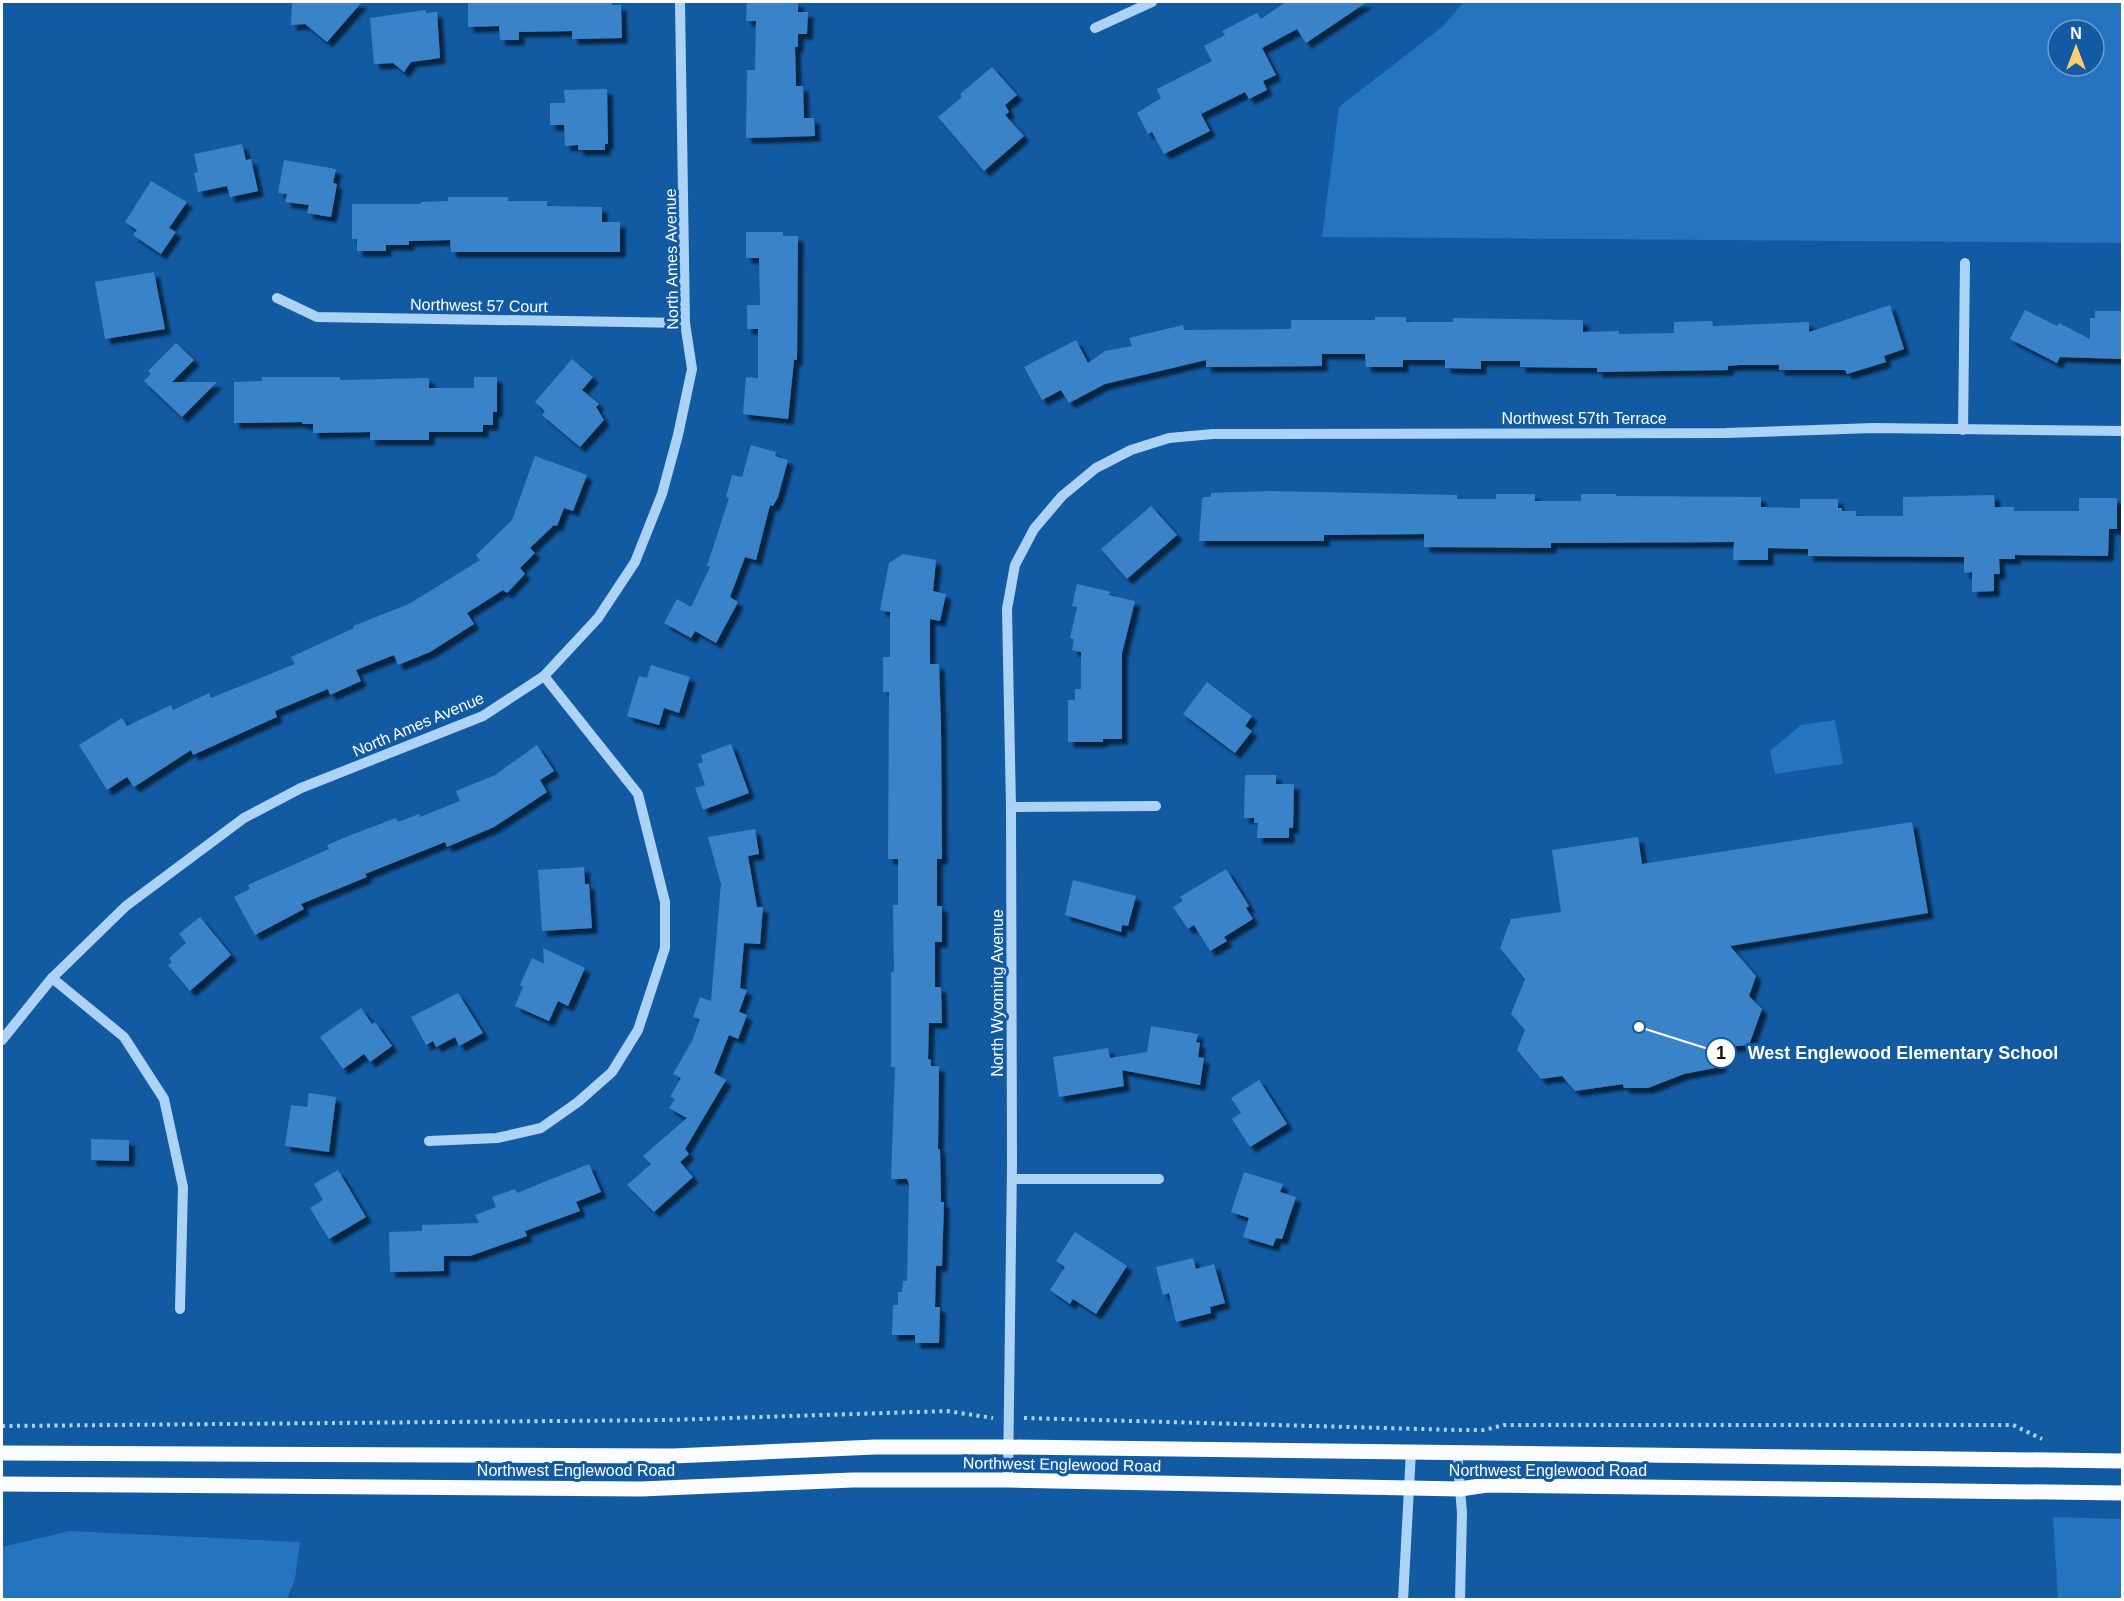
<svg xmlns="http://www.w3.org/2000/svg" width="2124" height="1601" viewBox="0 0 2124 1601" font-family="Helvetica,sans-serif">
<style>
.green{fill:#2574c0;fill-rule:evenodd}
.building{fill:#3b83c8;filter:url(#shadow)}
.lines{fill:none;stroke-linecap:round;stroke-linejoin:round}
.path{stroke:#acd2f5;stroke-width:4;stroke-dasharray:3 4.5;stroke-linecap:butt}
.minor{stroke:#acd2f5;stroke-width:10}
.major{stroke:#fafcff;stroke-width:15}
.labels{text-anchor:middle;stroke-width:6;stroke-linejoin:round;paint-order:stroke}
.street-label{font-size:16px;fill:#fff;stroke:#125aa2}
.leader{fill:none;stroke:#fff;stroke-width:2}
.callout-dot{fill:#fff;stroke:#125aa2;stroke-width:2}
.mark-label{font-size:18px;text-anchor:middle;font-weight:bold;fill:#111}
.callout-label{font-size:18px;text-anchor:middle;font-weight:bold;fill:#fff;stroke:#125aa2;stroke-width:6;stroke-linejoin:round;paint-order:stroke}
</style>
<defs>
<filter id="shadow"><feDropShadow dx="5.5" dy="5.5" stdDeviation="1.5" flood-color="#0009"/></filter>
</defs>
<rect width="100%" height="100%" fill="#125aa2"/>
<g class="green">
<path d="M 1464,2 L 2122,2 L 2122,243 L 1322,237 L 1339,107 L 1442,27 ZM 2058,30 L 2094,30 L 2094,66 L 2058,66 Z"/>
<path d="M 1835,720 L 1843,764 L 1775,774 L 1770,751 L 1801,725 Z"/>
<path d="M 2053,1517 L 2122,1519 L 2122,1599 L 2058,1599 Z"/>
<path d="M 70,1531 L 300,1542 L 295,1579 L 287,1599 L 2,1599 L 2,1547 Z"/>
</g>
<g class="building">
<path d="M 292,2 L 362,2 L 327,42 L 305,24 L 291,25 Z"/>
<path d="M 468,2 L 612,2 L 612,5 L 621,5 L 622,38 L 572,39 L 572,31 L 519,32 L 519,40 L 500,40 L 499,26 L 468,27 Z"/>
<path d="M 747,2 L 798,2 L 798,12 L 808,12 L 807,34 L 798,34 L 798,47 L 795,47 L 796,86 L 803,86 L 804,118 L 814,118 L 815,136 L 746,138 L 747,70 L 755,70 L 756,21 L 746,21 Z"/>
<path d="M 1286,2 L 1367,2 L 1306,43 L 1297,29 L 1262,48 L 1276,75 L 1263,81 L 1267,90 L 1249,99 L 1245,92 L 1201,114 L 1210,131 L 1164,154 L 1152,132 L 1148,134 L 1137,113 L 1161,98 L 1157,89 L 1212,61 L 1204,46 L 1225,35 L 1222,31 L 1257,13 L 1261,19 Z"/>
<path d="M 425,10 L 426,13 L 437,12 L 440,58 L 411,62 L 404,72 L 393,63 L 374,64 L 370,18 Z"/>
<path d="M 992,67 L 1017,95 L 1005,105 L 1009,112 L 1005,115 L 1024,136 L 984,171 L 938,117 L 962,97 L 960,94 Z"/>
<path d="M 607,89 L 608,144 L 605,144 L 605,150 L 578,150 L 578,145 L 565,146 L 564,125 L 550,125 L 550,103 L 565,103 L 564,90 Z"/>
<path d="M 242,144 L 246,160 L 251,159 L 258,191 L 230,197 L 227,186 L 198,192 L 194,173 L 198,172 L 194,154 Z"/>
<path d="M 284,160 L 336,169 L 333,183 L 337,184 L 331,217 L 307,213 L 309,205 L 285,202 L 287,194 L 278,193 Z"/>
<path d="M 151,181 L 187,202 L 169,228 L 176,232 L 161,254 L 133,235 L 137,230 L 125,222 Z"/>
<path d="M 448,197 L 508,197 L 508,201 L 547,201 L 547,206 L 602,207 L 602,222 L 620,222 L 620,252 L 451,252 L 450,240 L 409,241 L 409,245 L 386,245 L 386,251 L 357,251 L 357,239 L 352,239 L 352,204 L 421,204 L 421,202 L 448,201 Z"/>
<path d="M 746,232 L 783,232 L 783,236 L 798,236 L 797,360 L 794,360 L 788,419 L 743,414 L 746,377 L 758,378 L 758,329 L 747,329 L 747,305 L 760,305 L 759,258 L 746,258 Z"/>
<path d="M 154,272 L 165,329 L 105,339 L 95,282 Z"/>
<path d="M 1890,305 L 1904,349 L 1884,356 L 1886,362 L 1847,374 L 1845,370 L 1779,370 L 1779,365 L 1739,365 L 1728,366 L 1728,370 L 1597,372 L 1597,368 L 1520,367 L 1520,361 L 1481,361 L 1481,369 L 1445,368 L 1445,360 L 1403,360 L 1403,367 L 1366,367 L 1365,354 L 1322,354 L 1322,366 L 1206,367 L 1206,360 L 1105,384 L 1069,403 L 1061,390 L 1042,400 L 1024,367 L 1076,340 L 1088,363 L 1105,351 L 1132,346 L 1129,338 L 1183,325 L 1184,330 L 1291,329 L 1291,320 L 1375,320 L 1375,317 L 1406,317 L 1406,322 L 1453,322 L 1453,318 L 1583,320 L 1583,332 L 1619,331 L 1619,334 L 1674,333 L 1674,322 L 1712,321 L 1713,326 L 1809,322 L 1809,332 Z"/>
<path d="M 2025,310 L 2057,326 L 2059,323 L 2090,339 L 2090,318 L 2095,318 L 2095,311 L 2122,311 L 2122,359 L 2060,357 L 2057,363 L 2010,339 Z"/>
<path d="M 176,343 L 194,360 L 172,382 L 217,382 L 182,417 L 144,381 L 151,374 L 148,371 Z"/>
<path d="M 572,359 L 593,377 L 582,390 L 599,404 L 596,407 L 604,420 L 580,447 L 542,415 L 545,411 L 535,402 Z"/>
<path d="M 262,377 L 340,377 L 340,380 L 429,378 L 429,388 L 474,388 L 474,377 L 497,377 L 497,412 L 493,412 L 493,425 L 483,425 L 483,432 L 429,432 L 429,440 L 370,440 L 370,432 L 313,433 L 313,424 L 302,424 L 302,422 L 234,423 L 234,382 L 262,381 Z"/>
<path d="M 751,445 L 776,452 L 775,456 L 788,460 L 778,497 L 773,506 L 770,505 L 756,560 L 745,557 L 730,597 L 738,602 L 716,643 L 695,631 L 691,638 L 664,623 L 677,599 L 691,607 L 710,567 L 707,566 L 729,498 L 726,497 L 732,475 L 742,477 Z"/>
<path d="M 535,456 L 587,475 L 573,511 L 564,508 L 557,526 L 554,525 L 530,548 L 535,553 L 520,568 L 525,574 L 507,593 L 503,590 L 467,613 L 474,624 L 430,652 L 398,665 L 394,655 L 356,670 L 361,681 L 330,695 L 328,689 L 275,711 L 277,717 L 193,755 L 191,750 L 134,787 L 127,777 L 107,790 L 79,745 L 122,718 L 127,726 L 171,705 L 173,710 L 209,693 L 211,698 L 295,664 L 291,657 L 354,628 L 353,626 L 409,604 L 480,560 L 476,555 L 512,520 Z"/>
<path d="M 1270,491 L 1457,495 L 1457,499 L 1496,499 L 1496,494 L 1535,494 L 1535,501 L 1581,501 L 1581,494 L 1616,494 L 1616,496 L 1761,497 L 1761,507 L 1800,508 L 1800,499 L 1838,499 L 1838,508 L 1842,508 L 1842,511 L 1856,511 L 1856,516 L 1903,516 L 1903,497 L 1994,495 L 1995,507 L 2014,507 L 2014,511 L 2079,511 L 2079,498 L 2117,498 L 2117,529 L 2109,529 L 2108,556 L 2015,555 L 2015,559 L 1999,559 L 2000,574 L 1994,574 L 1994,591 L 1972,592 L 1972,572 L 1964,573 L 1964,557 L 1808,556 L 1808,549 L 1768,548 L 1768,560 L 1733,560 L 1734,542 L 1551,543 L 1551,548 L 1424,547 L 1424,534 L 1324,535 L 1324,541 L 1199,541 L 1202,500 L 1204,497 L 1211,497 L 1211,493 Z"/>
<path d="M 1151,506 L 1177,535 L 1127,579 L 1101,549 Z"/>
<path d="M 903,554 L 936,560 L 933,591 L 946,594 L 940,621 L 930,619 L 930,664 L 939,664 L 941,728 L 942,859 L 937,859 L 937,906 L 942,906 L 942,942 L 935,942 L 935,987 L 941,987 L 942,1023 L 929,1023 L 928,1059 L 931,1060 L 931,1066 L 939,1066 L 938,1149 L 940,1149 L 941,1202 L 944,1202 L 942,1266 L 936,1266 L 935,1307 L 940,1307 L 939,1343 L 915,1343 L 915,1335 L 892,1335 L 893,1305 L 898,1305 L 898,1292 L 902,1292 L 903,1281 L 907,1281 L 909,1184 L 907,1179 L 891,1179 L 895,1067 L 891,1067 L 891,972 L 894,972 L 893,905 L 898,905 L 898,859 L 888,859 L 889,692 L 883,692 L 883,657 L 890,657 L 890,612 L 880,610 L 889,563 Z"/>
<path d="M 1077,584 L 1111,592 L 1108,595 L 1135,601 L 1122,653 L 1122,739 L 1103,739 L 1103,742 L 1068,742 L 1068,700 L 1075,700 L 1075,689 L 1081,689 L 1081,652 L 1072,650 L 1074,639 L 1070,638 L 1077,607 L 1072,606 Z"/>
<path d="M 651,665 L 690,677 L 679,713 L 664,708 L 659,725 L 627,716 L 639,676 L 647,678 Z"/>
<path d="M 1207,682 L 1252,716 L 1245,726 L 1252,731 L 1235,753 L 1183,714 Z"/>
<path d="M 731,744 L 749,793 L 703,810 L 695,788 L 705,785 L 698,764 L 703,762 L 701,755 Z"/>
<path d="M 537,745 L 554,771 L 540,780 L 547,792 L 494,827 L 447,847 L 445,842 L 365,874 L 367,877 L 301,904 L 304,909 L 255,935 L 234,897 L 250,889 L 248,885 L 329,849 L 327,845 L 351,835 L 396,818 L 398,822 L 419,814 L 420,817 L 460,801 L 456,791 L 495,775 Z"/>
<path d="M 1245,775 L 1276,775 L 1276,784 L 1294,784 L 1293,828 L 1289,828 L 1289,838 L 1257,838 L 1258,823 L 1254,823 L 1254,818 L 1244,818 Z"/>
<path d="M 1912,822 L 1928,913 L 1730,946 L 1756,976 L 1749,996 L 1762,1009 L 1749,1045 L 1727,1047 L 1720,1067 L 1684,1074 L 1648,1088 L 1624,1088 L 1623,1084 L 1575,1091 L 1562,1076 L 1541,1079 L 1517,1050 L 1525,1030 L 1511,1014 L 1525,979 L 1500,948 L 1511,919 L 1561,912 L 1552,850 L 1638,837 L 1642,864 Z"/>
<path d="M 755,829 L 759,854 L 748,856 L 757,907 L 763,907 L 760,944 L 744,943 L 740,988 L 747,990 L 739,1012 L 747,1015 L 738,1039 L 729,1035 L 714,1073 L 726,1080 L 685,1149 L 689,1154 L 680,1162 L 693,1177 L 654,1212 L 627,1185 L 651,1164 L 643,1156 L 687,1118 L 669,1108 L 675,1099 L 670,1097 L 681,1078 L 673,1074 L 692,1041 L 700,1019 L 693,1017 L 700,997 L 711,1001 L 721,884 L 708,837 Z"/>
<path d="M 584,867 L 585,884 L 589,884 L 592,928 L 542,931 L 538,870 Z"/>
<path d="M 1226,869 L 1249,906 L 1246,908 L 1253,919 L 1224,937 L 1227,941 L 1210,951 L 1194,925 L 1188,929 L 1173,907 L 1183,901 L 1180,897 Z"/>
<path d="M 1073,880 L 1136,896 L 1128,926 L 1122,925 L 1121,932 L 1065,915 Z"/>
<path d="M 200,917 L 231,955 L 190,991 L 168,965 L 172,962 L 169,958 L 186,943 L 179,934 Z"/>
<path d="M 543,948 L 585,968 L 568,1006 L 558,1001 L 549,1021 L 515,1006 L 523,987 L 520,985 L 532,958 L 544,964 Z"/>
<path d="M 458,993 L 483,1033 L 459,1046 L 455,1037 L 436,1047 L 433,1041 L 426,1045 L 411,1017 Z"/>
<path d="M 361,1008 L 372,1024 L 375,1022 L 392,1046 L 370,1062 L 364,1054 L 343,1069 L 320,1037 Z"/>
<path d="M 1151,1026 L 1198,1034 L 1196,1042 L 1200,1043 L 1198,1057 L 1204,1058 L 1200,1085 L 1122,1070 L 1124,1086 L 1059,1097 L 1053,1057 L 1108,1048 L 1110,1058 L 1147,1052 Z"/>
<path d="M 1259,1080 L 1287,1124 L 1250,1147 L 1232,1119 L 1241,1113 L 1231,1098 Z"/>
<path d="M 309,1093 L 336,1097 L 329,1152 L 285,1146 L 291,1105 L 307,1107 Z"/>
<path d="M 91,1139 L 129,1140 L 129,1161 L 91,1160 Z"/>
<path d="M 589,1164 L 601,1192 L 576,1202 L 580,1211 L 525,1231 L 527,1236 L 470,1256 L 444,1256 L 444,1271 L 390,1272 L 389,1232 L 422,1231 L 422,1225 L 479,1223 L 475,1215 L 496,1207 L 492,1197 L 515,1189 L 517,1193 Z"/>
<path d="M 338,1170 L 366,1217 L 329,1239 L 310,1208 L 323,1200 L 314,1184 Z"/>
<path d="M 1244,1172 L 1283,1184 L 1280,1192 L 1296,1197 L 1282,1239 L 1276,1238 L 1273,1246 L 1243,1237 L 1249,1218 L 1231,1212 Z"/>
<path d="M 1075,1232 L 1127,1266 L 1096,1314 L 1073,1299 L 1070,1304 L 1050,1290 L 1065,1267 L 1056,1261 Z"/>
<path d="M 1193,1258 L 1196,1269 L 1214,1264 L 1225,1303 L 1210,1307 L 1211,1313 L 1176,1322 L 1169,1293 L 1163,1295 L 1156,1267 Z"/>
</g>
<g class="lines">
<g class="path">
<path d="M 1024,1418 L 1457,1430 L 1484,1430 L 1504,1425 L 2013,1425 L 2042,1439"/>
<path d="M 2,1426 L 668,1420 L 947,1411 L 993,1418"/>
</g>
<g class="minor">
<path d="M 1095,28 L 1152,2"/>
<path d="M 277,298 L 317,317 L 685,323"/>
<path d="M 1963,430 L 1965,263"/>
<path d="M 1011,807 L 1156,806"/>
<path d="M 52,978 L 124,1037 L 164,1099 L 183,1187 L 180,1309"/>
<path d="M 2,1040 L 52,978 L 126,906 L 244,818 L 301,788 L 483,716 L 544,676 L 598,618 L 635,562 L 662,494 L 678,435 L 692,369 L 685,323 L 680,2"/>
<path d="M 429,1141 L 497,1138 L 541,1128 L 578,1102 L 612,1072 L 638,1030 L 665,948 L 665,902 L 638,794 L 544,676"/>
<path d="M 1012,1179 L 1159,1179"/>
<path d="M 1457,1451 L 1462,1513 L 1460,1600"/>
<path d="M 1008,1480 L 1012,1164 L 1011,807 L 1007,609 L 1015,565 L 1034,529 L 1062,496 L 1096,468 L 1131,450 L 1169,438 L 1213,434 L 1726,433 L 1874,428 L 2122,431"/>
<path d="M 1403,1600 L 1411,1451"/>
</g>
<g class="major">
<path d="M 2,1453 L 673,1456 L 875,1447 L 1007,1447 L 2122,1461"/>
<path d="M 2,1484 L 641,1489 L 853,1480 L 1008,1480 L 1460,1489 L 1487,1485 L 2122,1493"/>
</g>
</g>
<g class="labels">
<g class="street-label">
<text transform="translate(671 259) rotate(-91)" y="6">North Ames Avenue</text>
<text transform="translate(479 305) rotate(1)" y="6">Northwest 57 Court</text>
<text x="1584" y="424">Northwest 57th Terrace</text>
<text transform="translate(418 724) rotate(-23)" y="6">North Ames Avenue</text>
<text transform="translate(997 993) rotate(-90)" y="6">North Wyoming Avenue</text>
<text transform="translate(1062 1464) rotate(1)" y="6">Northwest Englewood Road</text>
<text x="576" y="1476">Northwest Englewood Road</text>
<text x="1548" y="1476">Northwest Englewood Road</text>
</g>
</g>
<path class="leader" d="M1639 1027L1721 1053"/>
<g class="callout-dot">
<circle cx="1639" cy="1027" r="6"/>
<circle cx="1721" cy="1053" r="15"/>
</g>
<g class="mark-label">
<text x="1721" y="1059">1</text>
</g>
<g class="callout-label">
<text x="1903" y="1059">West Englewood Elementary School</text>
</g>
<rect width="2124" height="1601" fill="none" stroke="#ffffff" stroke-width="6"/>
<g transform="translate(2076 48)"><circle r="28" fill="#125aa2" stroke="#719cc7" stroke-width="1.5"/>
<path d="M0-4.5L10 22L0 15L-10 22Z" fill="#ffcd70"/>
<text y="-9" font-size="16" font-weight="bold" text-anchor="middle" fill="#ffffff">N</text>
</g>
</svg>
